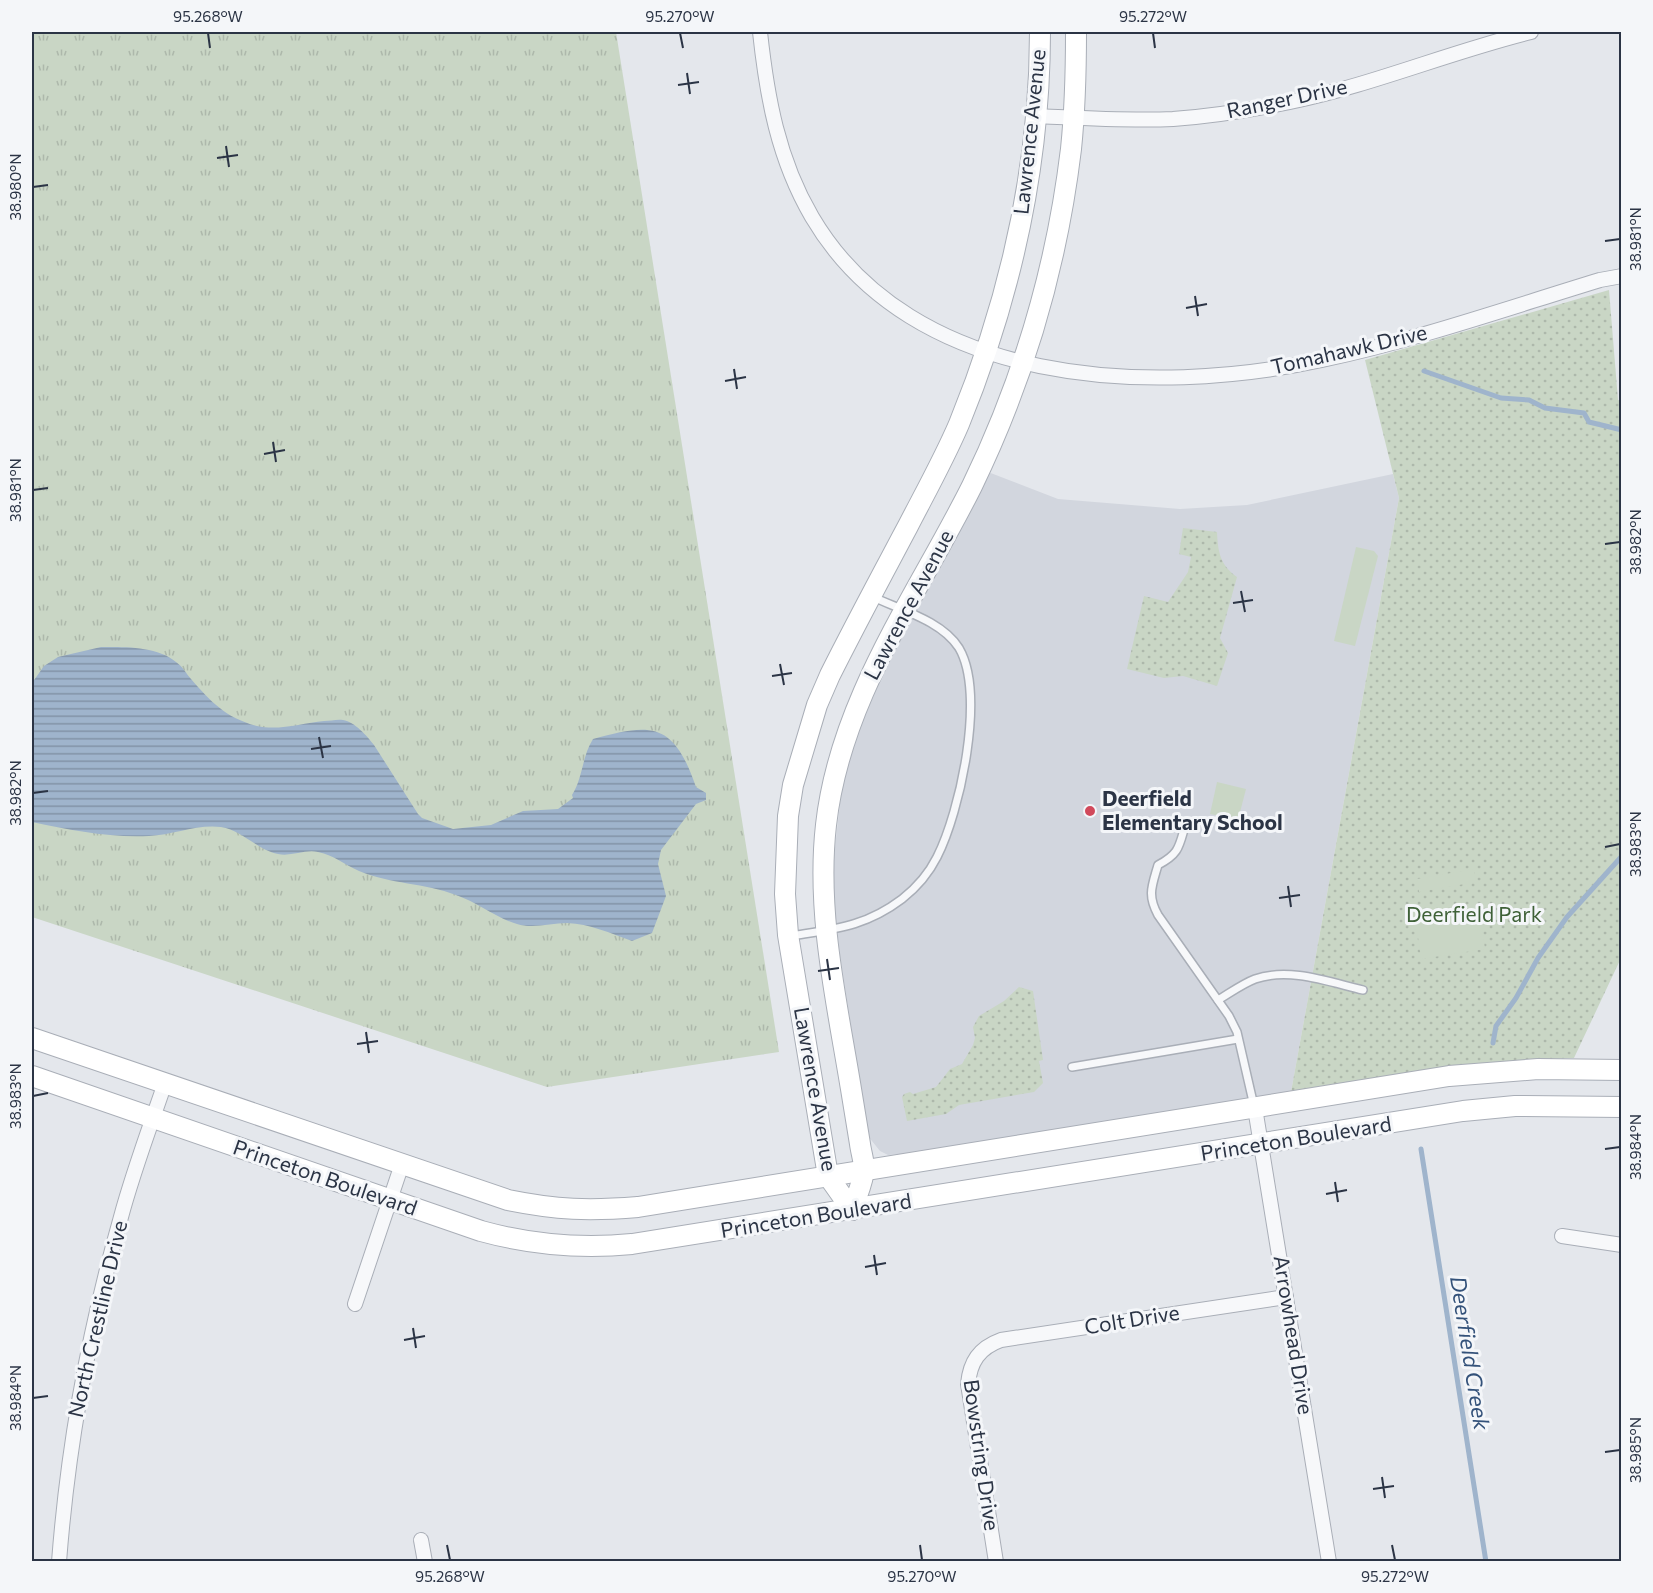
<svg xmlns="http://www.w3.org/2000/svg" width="1653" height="1593" viewBox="0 0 1653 1593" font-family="Commissioner,sans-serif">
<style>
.built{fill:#d2d6de}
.grass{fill:url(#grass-tufts)}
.park{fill:url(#park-dots)}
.garden{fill:#c9d6c5}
.water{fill:url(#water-rules)}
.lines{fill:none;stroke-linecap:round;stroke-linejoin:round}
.stream{stroke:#9fb4cc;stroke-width:5}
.lane-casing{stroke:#a9aeb7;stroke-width:10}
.street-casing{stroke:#a9aeb7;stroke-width:16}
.secondary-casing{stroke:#a9aeb7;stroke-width:22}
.lane{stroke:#f7f8fa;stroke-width:7}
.street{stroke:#f7f8fa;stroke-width:14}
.secondary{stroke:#fff;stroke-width:20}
.ticks{fill:none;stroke:#2b3445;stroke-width:2}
.poi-dot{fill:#d1495b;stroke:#f4f6f9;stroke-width:2}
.labels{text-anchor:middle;stroke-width:6;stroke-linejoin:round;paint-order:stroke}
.street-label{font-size:21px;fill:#2b3445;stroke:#f4f6f9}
.poi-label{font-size:21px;font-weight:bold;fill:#2b3445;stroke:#f4f6f9;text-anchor:start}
.park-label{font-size:21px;fill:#3f6138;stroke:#f4f6f9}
.water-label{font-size:22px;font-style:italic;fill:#34527a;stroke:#f4f6f9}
.neatline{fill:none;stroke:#2b3445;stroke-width:2}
.ticks-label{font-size:15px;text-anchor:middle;fill:#2b3445}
</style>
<defs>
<pattern id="grass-tufts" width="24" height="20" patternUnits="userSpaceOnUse" patternTransform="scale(1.5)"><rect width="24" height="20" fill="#c9d6c5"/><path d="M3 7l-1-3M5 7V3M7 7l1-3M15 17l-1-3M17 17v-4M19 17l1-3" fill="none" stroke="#adb8ab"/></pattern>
<pattern id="park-dots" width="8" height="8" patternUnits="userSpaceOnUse" patternTransform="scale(1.5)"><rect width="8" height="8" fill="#c9d6c5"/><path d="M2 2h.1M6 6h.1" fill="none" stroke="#adb8ab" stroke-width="1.8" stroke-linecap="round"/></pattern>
<pattern id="water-rules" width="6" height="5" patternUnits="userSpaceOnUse" patternTransform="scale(1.5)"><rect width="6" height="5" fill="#9fb4cc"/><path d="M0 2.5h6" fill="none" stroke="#8293a7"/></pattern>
</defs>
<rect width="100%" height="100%" fill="#e4e7ec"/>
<path class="built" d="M 988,472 L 1058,499 L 1180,509 L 1247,505 L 1393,474 L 1399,498 L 1291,1092 L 901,1154 L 888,1155 L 880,1151 L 868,1136 L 840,956 L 834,899 L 833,865 L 841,795 L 847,763 L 858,729 L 883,671 Z"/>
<path class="grass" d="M 32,32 L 616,32 L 779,1052 L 547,1087 L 32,917 Z"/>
<g class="park">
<path d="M 1609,290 L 1618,400 L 1622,401 L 1621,958 L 1574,1058 L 1507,1061 L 1440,1069 L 1291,1092 L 1399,498 L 1365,360 Z"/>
<path d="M 1183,528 L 1217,532 C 1218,552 1220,565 1237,577 L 1220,638 L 1228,653 L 1217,686 L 1183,676 L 1164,678 L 1127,669 L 1144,596 L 1168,602 L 1188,572 L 1191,557 L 1179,554 Z"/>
<path d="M 1019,987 L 1033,991 L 1043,1060 L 1039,1061 L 1043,1083 L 1034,1092 L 959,1105 L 946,1114 L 907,1121 L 902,1097 L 904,1094 L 910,1092 L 913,1094 L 936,1087 L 950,1069 L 962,1064 L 973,1045 L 975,1038 L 973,1027 L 979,1016 L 1004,1001 Z"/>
</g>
<g class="garden">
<path d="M 1356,547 L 1374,551 L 1378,556 L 1355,646 L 1334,641 Z"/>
<path d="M 1217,782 L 1246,789 L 1238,820 L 1210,814 Z"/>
<path d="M 1474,869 L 1476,882 L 1419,892 L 1417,879 Z"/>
<path d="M 1479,906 L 1485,949 L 1421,959 L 1415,915 Z"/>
</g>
<path class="water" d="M 101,647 C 124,647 157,646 176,662 C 182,666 186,673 191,679 C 211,702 226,718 257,726 C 279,731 302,723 324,721 C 330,721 337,719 343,720 C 355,722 367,736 374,745 L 418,814 L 422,818 L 453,829 L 491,825 L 523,811 L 558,809 L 573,798 L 572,795 C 583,778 582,756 593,739 C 653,722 674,723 696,787 L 706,793 L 706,800 L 696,804 L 661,850 L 658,864 L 666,896 L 652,933 L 632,941 C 610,933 590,924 567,923 C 551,923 533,929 517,924 C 496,918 477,902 456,895 C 425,883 390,884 359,871 C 345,865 334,855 318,852 C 305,849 291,857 278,854 C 257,850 242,830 221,827 C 197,824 173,835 149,836 C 110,838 70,830 32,822 L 32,683 L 44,666 L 58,657 Z"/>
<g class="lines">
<g class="stream">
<path d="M 1424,371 L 1501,398 L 1529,400 L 1545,408 L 1584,413 L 1589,422 L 1622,430"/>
<path d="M 1493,1043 L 1496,1026 L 1516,998 L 1538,958 L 1567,917 L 1622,856"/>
<path d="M 1421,1149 L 1486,1562"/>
</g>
<defs>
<g id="lane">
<path d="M 1185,826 C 1179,847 1179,854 1158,865 C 1152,886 1147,895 1158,915 L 1229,1016 L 1237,1032 L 1254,1106"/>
<path d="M 791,936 C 834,929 865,927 902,899 C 916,888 929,873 937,857 C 960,812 986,694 959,648 C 942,621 901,610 873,597"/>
<path d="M 1218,1000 C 1230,993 1242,984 1255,979 C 1289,967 1329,982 1363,990"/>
<path d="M 1072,1067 L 1238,1039"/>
</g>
<g id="street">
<path d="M 760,32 C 767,97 778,159 812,217 C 912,387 1150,397 1322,360 C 1416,340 1508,308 1600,280 L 1622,276"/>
<path d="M 1036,116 C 1081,118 1127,121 1173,119 C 1212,116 1251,110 1290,102 C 1372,85 1450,52 1531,32"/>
<path d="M 1255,1108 L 1329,1562"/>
<path d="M 1562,1236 L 1622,1245"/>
<path d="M 355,1304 L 402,1164"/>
<path d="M 421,1540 L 425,1562"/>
<path d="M 59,1562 C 68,1444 89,1330 121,1217 C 133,1172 150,1127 165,1083"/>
<path d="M 996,1562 L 968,1384 C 970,1362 979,1348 1001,1340 L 1286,1297"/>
</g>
<g id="secondary">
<path d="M 32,1038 L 508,1200 C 557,1210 589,1211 638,1207 L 1449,1076 L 1538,1069 L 1622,1070"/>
<path d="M 32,1076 L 481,1231 C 532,1245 580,1249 632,1244 L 1463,1111 L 1515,1106 L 1622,1107"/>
<path d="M 852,1210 L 828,1176 L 788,935 L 785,894 L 788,816 L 793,785 L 817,705 L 830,675 C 855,625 882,575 908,526 C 925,493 944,459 959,424 C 1010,299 1040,167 1040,32"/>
<path d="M 852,1210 C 856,1197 864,1181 864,1168 C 864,1161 861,1152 860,1144 C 857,1126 854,1107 851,1089 C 837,1003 816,913 826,825 C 840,699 917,596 972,486 C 1023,381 1057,265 1071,149 C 1075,110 1076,70 1076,32"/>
</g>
</defs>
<use href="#lane" class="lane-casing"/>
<use href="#street" class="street-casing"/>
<use href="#secondary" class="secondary-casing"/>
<use href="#lane" class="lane"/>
<use href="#street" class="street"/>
<use href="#secondary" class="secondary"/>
</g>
<path class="ticks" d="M 208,33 L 210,48M 680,33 L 683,48M 1153,33 L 1155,48M 687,73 L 690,94M 678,85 L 699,82M 226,146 L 229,167M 217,158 L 238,155M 33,187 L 48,185M 1605,241 L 1620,239M 1195,296 L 1198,316M 1186,308 L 1207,304M 734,369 L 737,389M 725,381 L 746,377M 273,442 L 276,462M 264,454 L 285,450M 33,490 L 48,488M 1605,544 L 1620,542M 1241,591 L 1245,612M 1233,603 L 1253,600M 780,664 L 784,685M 772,676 L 792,673M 319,737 L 323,758M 311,749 L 331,746M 33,793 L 48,791M 1605,847 L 1620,844M 1288,886 L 1291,907M 1279,898 L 1300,895M 827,959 L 830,980M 818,971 L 839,968M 366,1032 L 369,1053M 357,1044 L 378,1041M 33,1096 L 48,1093M 1605,1149 L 1620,1147M 1335,1182 L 1338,1202M 1326,1194 L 1347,1190M 874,1255 L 877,1275M 865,1267 L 886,1263M 413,1328 L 416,1348M 404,1340 L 425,1336M 33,1398 L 48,1396M 1605,1452 L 1620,1450M 1382,1477 L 1385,1498M 1373,1489 L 1394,1486M 447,1545 L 450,1560M 920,1545 L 922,1560M 1392,1545 L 1395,1560"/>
<circle class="poi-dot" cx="1090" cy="811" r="6"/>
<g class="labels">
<g class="street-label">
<text transform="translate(1287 99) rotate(-12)" y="7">Ranger Drive</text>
<text transform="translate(1030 132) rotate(-84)" y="7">Lawrence Avenue</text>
<text transform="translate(1349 350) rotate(-13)" y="7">Tomahawk Drive</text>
<text transform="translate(909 605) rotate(-62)" y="7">Lawrence Avenue</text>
<text transform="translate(815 1089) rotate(80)" y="7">Lawrence Avenue</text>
<text transform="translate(1296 1139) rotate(-9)" y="7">Princeton Boulevard</text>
<text transform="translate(325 1178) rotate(19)" y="7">Princeton Boulevard</text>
<text transform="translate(816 1216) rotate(-9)" y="7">Princeton Boulevard</text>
<text transform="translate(98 1319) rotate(-77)" y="7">North Crestline Drive</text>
<text transform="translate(1132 1320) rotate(-9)" y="7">Colt Drive</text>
<text transform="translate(1293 1335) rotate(81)" y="7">Arrowhead Drive</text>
<text transform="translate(981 1455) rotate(82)" y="7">Bowstring Drive</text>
</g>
<g class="poi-label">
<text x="1102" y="806">Deerfield<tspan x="1102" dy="24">Elementary School</tspan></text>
</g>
<g class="park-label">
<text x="1474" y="922">Deerfield Park</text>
</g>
<g class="water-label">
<text transform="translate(1470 1353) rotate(81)" y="8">Deerfield Creek</text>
</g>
</g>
<rect width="1653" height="1593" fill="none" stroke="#f4f6f9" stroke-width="66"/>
<rect x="33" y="33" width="1587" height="1527" class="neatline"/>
<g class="ticks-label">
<text x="208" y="22">95.268°W</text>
<text x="680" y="22">95.270°W</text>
<text x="1153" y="22">95.272°W</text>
<text transform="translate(16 187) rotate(-90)" y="5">38.980°N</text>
<text transform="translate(1636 239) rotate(-90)" y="5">38.981°N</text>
<text transform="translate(16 490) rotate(-90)" y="5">38.981°N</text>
<text transform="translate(1636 542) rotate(-90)" y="5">38.982°N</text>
<text transform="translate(16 793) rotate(-90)" y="5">38.982°N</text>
<text transform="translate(1636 844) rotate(-90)" y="5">38.983°N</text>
<text transform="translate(16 1096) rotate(-90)" y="5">38.983°N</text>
<text transform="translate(1636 1147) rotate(-90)" y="5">38.984°N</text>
<text transform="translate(16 1398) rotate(-90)" y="5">38.984°N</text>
<text transform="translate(1636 1450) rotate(-90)" y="5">38.985°N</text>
<text x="450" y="1582">95.268°W</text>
<text x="922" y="1582">95.270°W</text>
<text x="1395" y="1582">95.272°W</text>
</g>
</svg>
